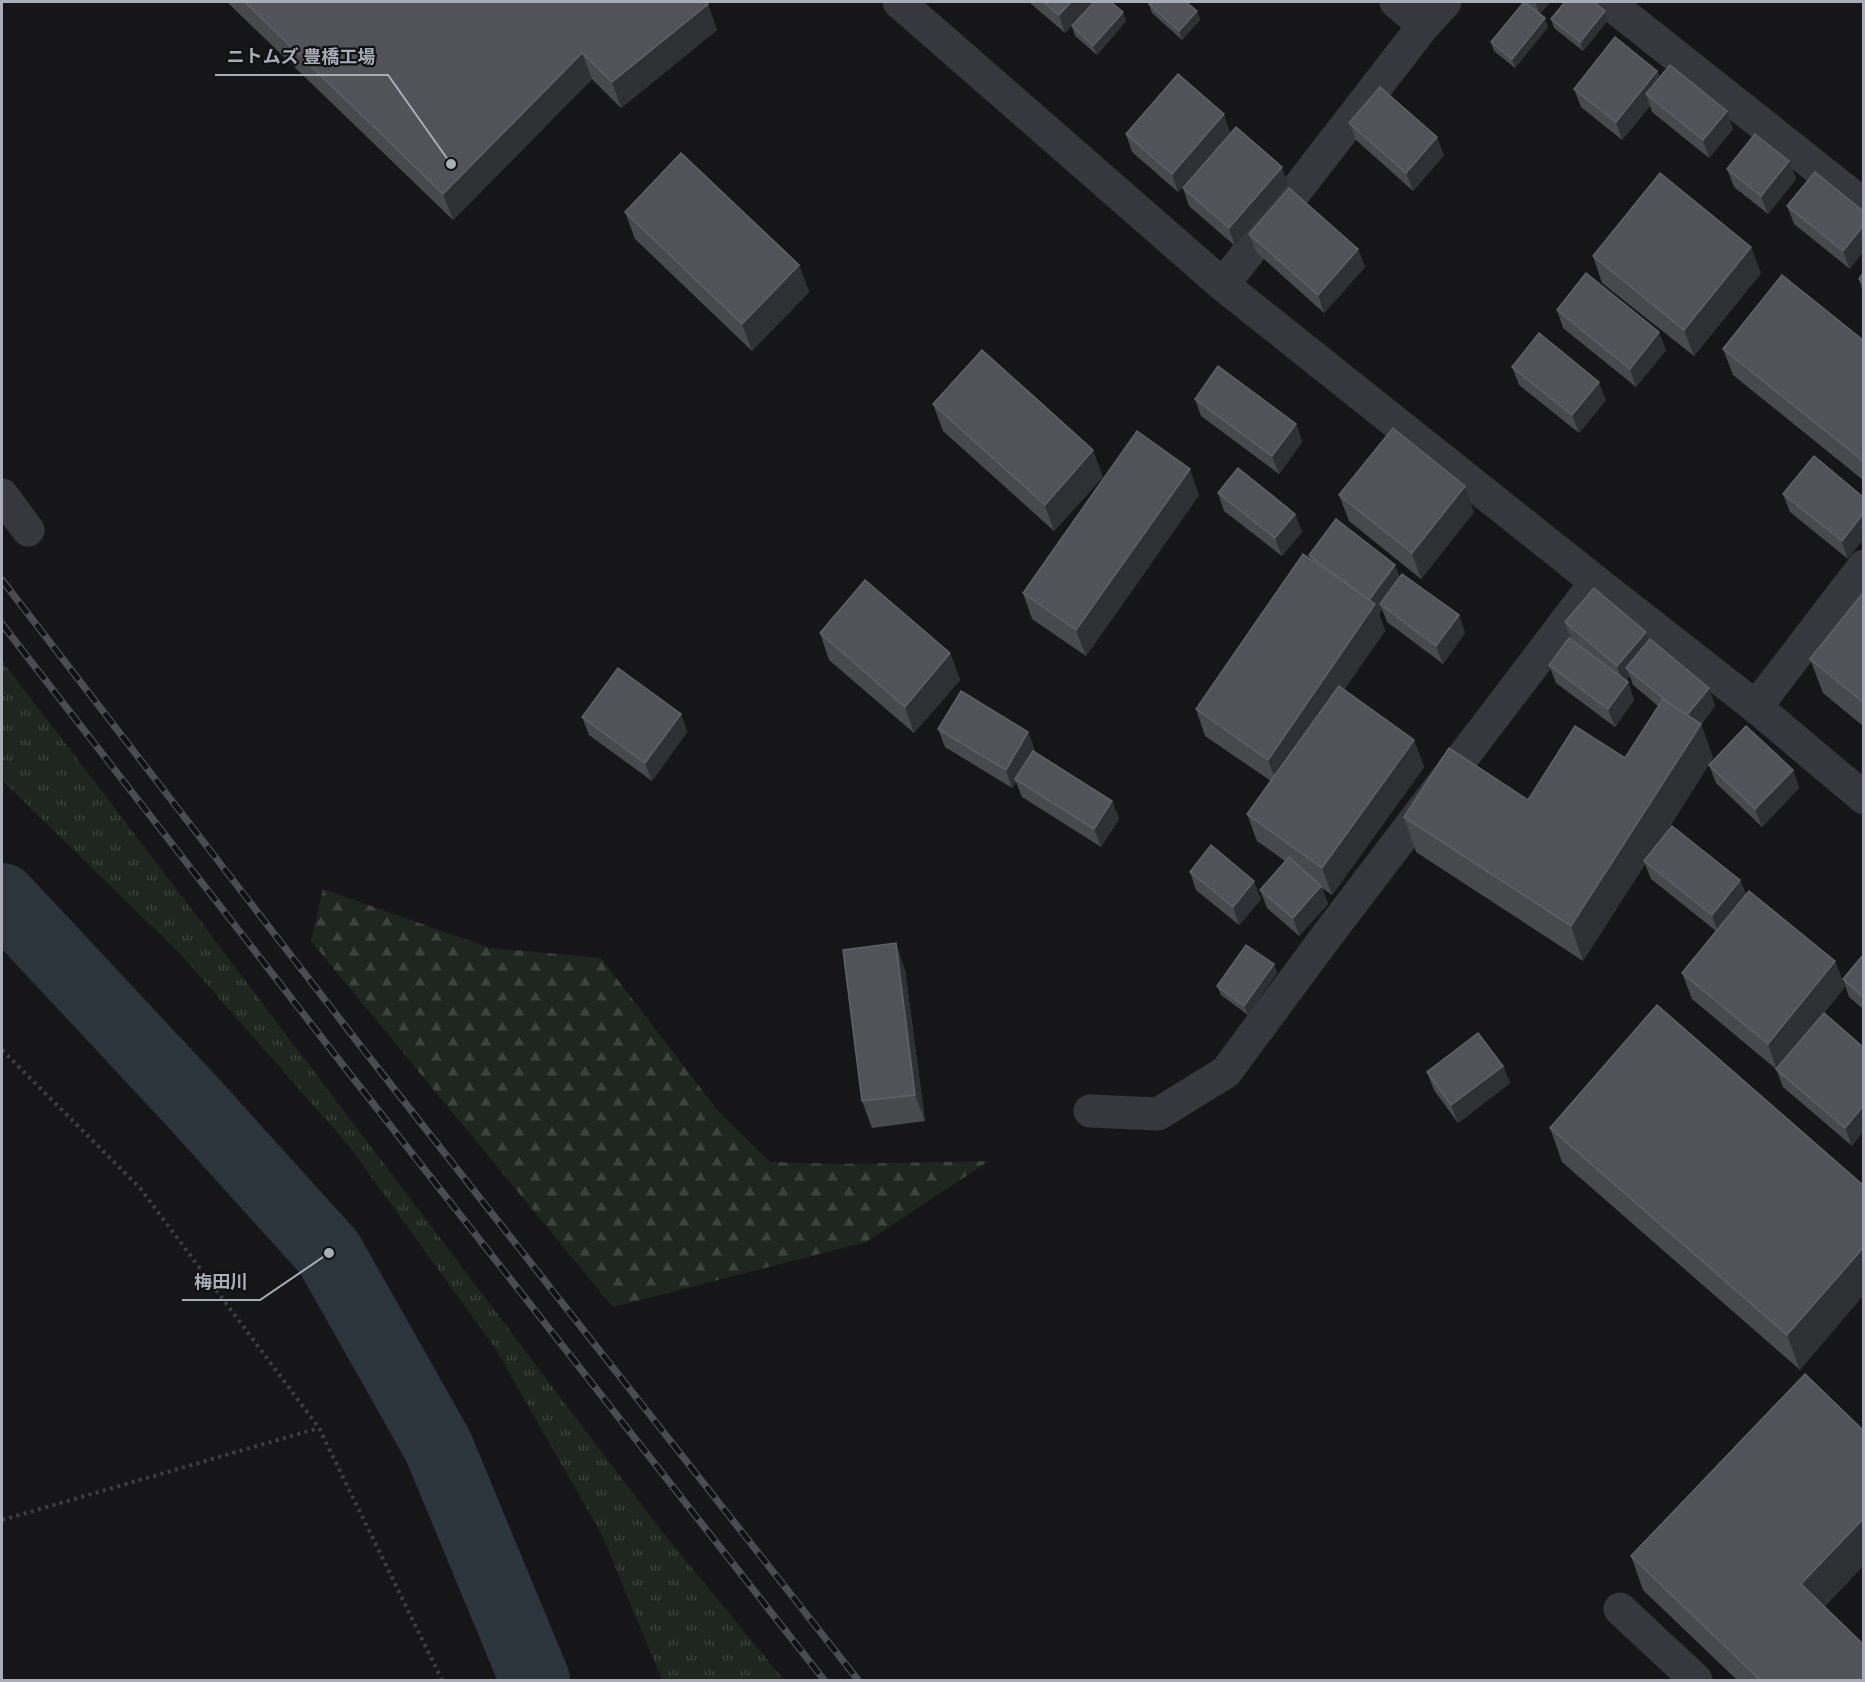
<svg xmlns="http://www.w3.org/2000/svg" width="1865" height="1682" viewBox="0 0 1865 1682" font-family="'Noto Sans','Noto Sans JP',sans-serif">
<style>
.grass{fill:url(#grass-tufts)}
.forest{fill:url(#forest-firs)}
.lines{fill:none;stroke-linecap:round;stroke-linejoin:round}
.river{stroke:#2c353c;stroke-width:70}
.path{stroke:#3d3f44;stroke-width:4;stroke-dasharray:3 4.5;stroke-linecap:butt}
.street{stroke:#37383d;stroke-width:33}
.rail-casing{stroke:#4a4c52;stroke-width:7}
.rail{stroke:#111113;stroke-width:4.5;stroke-dasharray:14;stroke-linecap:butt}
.wall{fill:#47494d}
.shaded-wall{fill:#2f3033}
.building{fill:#525359;stroke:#5f6168;stroke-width:1.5}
.leader{fill:none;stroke:#a8adb8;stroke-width:2}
.callout-dot{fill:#a8adb8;stroke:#111113;stroke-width:2}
.callout-label{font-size:18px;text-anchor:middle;font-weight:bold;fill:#a8adb8;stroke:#111113;stroke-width:4.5;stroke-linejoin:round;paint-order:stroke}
</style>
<defs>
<pattern id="grass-tufts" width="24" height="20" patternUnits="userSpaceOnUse" patternTransform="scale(1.5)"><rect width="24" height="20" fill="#1e261f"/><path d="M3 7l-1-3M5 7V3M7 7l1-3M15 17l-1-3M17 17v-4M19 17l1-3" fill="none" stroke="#3c433d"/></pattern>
<pattern id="forest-firs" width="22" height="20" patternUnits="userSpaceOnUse" patternTransform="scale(1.5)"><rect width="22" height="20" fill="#1e261f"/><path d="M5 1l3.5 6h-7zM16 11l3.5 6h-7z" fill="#3c433d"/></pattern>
</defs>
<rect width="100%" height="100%" fill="#161618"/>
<path class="grass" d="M 2,661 L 108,799 L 660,1529 L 784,1680 L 662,1680 L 602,1535 L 495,1348 L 349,1146 L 182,956 L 2,780 Z"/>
<path class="forest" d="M 323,889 L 490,948 L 601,958 L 718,1111 L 770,1162 L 839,1164 L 989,1161 L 866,1242 L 613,1307 L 311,941 Z"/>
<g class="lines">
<path class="river" d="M 2,898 L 189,1098 L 329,1253 L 438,1446 L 535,1680"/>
<g class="path">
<path d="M 2,1050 L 140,1188 L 319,1428 L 442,1680"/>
<path d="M 2,1520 L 319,1428"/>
</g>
<g class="street">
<path d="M 899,2 L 1223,285 L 1596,582 L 1756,707 L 1864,798"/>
<path d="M 1396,2 L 1424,25"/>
<path d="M 1608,2 L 1864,205"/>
<path d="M 1223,285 L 1424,25 L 1445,2"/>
<path d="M 2,495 L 28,530"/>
<path d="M 1756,707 L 1864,566"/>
<path d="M 1090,1111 L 1158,1114 L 1226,1072 L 1326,937 L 1596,582"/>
<path d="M 1620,1609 L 1696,1680"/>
</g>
<defs>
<g id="rail">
<path d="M 2,580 L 359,1044 L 858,1680"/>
<path d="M 2,624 L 339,1060 L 824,1680"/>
</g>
</defs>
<use href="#rail" class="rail-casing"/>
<use href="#rail" class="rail"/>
</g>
<g class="wall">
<path d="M 227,2 L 707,2 L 717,30 L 621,108 L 592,79 L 453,220 Z"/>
<path d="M 1029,2 L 1093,2 L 1065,33 Z"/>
<path d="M 1524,2 L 1550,2 L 1540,14 L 1548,27 L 1515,68 L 1494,51 L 1491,42 Z"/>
<path d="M 1149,4 L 1197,11 L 1200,20 L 1182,40 L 1152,13 Z"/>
<path d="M 1605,11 L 1608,20 L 1583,51 L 1554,28 L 1551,19 Z"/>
<path d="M 1126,21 L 1097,55 L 1075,36 L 1072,26 Z"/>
<path d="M 1657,71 L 1660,77 L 1733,129 L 1709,158 L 1652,112 L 1650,106 L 1622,140 L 1581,107 L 1574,89 Z"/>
<path d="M 1349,123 L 1444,155 L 1413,191 L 1356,140 Z"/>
<path d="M 1230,132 L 1178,192 L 1132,152 L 1126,134 Z"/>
<path d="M 1789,161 L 1796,179 L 1768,214 L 1734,187 L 1727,169 Z"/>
<path d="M 1815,172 L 1850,269 L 1794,224 L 1787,206 Z"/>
<path d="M 1288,185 L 1235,246 L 1189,206 L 1183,188 Z"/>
<path d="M 625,212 L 799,265 L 809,292 L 752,351 L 635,239 Z"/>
<path d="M 1249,234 L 1358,249 L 1365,267 L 1324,313 L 1256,252 Z"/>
<path d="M 1593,256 L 1761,273 L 1694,356 L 1602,283 Z"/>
<path d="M 1863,273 L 1863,293 L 1859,279 Z"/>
<path d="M 1557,310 L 1666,350 L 1636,387 L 1563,328 Z"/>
<path d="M 1863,340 L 1863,480 L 1733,375 L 1723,349 Z"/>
<path d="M 1512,367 L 1606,400 L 1579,433 L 1519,385 Z"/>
<path d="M 1195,399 L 1296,424 L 1302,442 L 1279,474 L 1201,416 Z"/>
<path d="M 933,404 L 1103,477 L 1054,531 L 943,431 Z"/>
<path d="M 1814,456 L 1848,559 L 1790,512 L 1783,494 Z"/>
<path d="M 1218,493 L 1295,514 L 1302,532 L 1282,556 L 1224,511 Z"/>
<path d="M 1199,495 L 1086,656 L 1032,619 L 1023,593 Z"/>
<path d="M 1339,495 L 1474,512 L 1421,579 L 1349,521 Z"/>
<path d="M 1309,555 L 1400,577 L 1459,615 L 1465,633 L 1443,664 L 1387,622 L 1382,609 L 1379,614 L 1385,631 L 1344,689 L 1414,740 L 1424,767 L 1332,895 L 1322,888 L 1328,904 L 1299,936 L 1267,908 L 1260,890 L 1285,861 L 1257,841 L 1247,814 L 1271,781 L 1205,736 L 1196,709 L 1310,560 Z"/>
<path d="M 1863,593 L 1863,726 L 1823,693 L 1810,659 Z"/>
<path d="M 1565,622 L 1646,632 L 1649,640 L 1715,706 L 1701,724 L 1713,758 L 1660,842 L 1740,880 L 1746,895 L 1835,961 L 1845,987 L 1824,1013 L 1852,1146 L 1783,1087 L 1776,1069 L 1692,999 L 1682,973 L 1716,931 L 1651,879 L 1645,864 L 1583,961 L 1416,852 L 1404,817 L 1528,800 L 1625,758 L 1658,706 L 1633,685 L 1630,676 L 1626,681 L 1628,682 L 1634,700 L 1615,727 L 1556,683 L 1549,665 L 1571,639 Z"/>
<path d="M 820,633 L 950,653 L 960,680 L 914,733 L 829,660 Z"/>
<path d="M 681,714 L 687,732 L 652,781 L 589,735 L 582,717 Z"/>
<path d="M 938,729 L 1035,750 L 1034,752 L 1112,801 L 1119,819 L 1101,847 L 1022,797 L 1016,782 L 1012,788 L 945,747 Z"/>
<path d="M 1709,765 L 1793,770 L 1799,788 L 1762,827 L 1716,783 Z"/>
<path d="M 1190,872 L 1261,899 L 1239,925 L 1196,890 Z"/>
<path d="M 1863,955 L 1863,1009 L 1849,997 L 1843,979 Z"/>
<path d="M 1274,964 L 1277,973 L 1248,1015 L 1221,995 L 1217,986 Z"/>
<path d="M 905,970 L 925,1121 L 872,1128 L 862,1101 Z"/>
<path d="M 1503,1066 L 1510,1083 L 1458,1123 L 1434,1090 L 1427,1072 Z"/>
<path d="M 1550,1128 L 1863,1185 L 1800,1370 L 1562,1162 Z"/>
<path d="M 1863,1430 L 1863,1566 L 1825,1606 L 1863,1680 L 1737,1680 L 1643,1590 L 1631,1556 Z"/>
</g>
<g class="shaded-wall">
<path d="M 707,2 L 717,30 L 621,108 L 612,82 Z"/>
<path d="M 1071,2 L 1093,2 L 1065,33 L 1059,15 Z"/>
<path d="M 1535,2 L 1550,2 L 1540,14 Z"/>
<path d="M 1197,11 L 1200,20 L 1182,40 L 1179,31 Z"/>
<path d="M 1605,11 L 1608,20 L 1583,51 L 1580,42 Z"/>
<path d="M 1123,12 L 1126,21 L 1097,55 L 1093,46 Z"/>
<path d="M 1545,18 L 1548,27 L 1515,68 L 1512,59 Z"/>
<path d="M 582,53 L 592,79 L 453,220 L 443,194 Z"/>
<path d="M 1657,71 L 1664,89 L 1646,94 L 1650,106 L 1622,140 L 1616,122 Z"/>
<path d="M 1727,111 L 1733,129 L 1709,158 L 1703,140 Z"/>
<path d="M 1224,114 L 1230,132 L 1178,192 L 1172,174 Z"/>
<path d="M 1437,137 L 1444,155 L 1413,191 L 1406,173 Z"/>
<path d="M 1789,161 L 1796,179 L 1768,214 L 1761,196 Z"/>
<path d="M 1282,167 L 1288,185 L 1235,246 L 1229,228 Z"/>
<path d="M 1863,226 L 1863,252 L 1850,269 L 1843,251 Z"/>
<path d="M 1751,247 L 1761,273 L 1694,356 L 1684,330 Z"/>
<path d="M 1358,249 L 1365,267 L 1324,313 L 1318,295 Z"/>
<path d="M 799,265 L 809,292 L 752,351 L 742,324 Z"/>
<path d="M 1659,332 L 1666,350 L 1636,387 L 1630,369 Z"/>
<path d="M 1599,382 L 1606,400 L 1579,433 L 1572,415 Z"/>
<path d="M 1296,424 L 1302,442 L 1279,474 L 1272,456 Z"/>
<path d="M 1093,450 L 1103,477 L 1054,531 L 1045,505 Z"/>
<path d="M 1190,469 L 1199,495 L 1086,656 L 1076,630 Z"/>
<path d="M 1465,486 L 1474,512 L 1421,579 L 1412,553 Z"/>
<path d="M 1295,514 L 1302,532 L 1282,556 L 1275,538 Z"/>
<path d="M 1863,514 L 1863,540 L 1848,559 L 1842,541 Z"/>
<path d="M 1395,565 L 1402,583 L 1380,604 L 1382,609 L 1379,614 L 1385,631 L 1278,786 L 1268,760 L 1369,601 Z"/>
<path d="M 1459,615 L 1465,633 L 1443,664 L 1436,646 Z"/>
<path d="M 1646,632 L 1652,650 L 1626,668 L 1630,676 L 1623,684 L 1617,666 Z"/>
<path d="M 950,653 L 960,680 L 914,733 L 905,707 Z"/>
<path d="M 1628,682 L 1634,700 L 1615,727 L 1608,709 Z"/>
<path d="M 1709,688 L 1715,706 L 1692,734 L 1685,716 Z"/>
<path d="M 681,714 L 687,732 L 652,781 L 645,763 Z"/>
<path d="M 1701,724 L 1713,758 L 1646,863 L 1644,861 L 1645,864 L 1583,961 L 1571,926 Z"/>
<path d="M 1028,732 L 1035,750 L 1017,780 L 1015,779 L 1016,782 L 1012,788 L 1006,770 Z"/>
<path d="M 1414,740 L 1424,767 L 1332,895 L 1322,868 Z"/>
<path d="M 1793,770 L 1799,788 L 1762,827 L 1755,809 Z"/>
<path d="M 1112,801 L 1119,819 L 1101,847 L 1094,829 Z"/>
<path d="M 1740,880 L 1746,898 L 1718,933 L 1712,915 Z"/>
<path d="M 1254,881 L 1261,899 L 1239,925 L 1233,907 Z"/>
<path d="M 1321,886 L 1328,904 L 1299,936 L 1293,918 Z"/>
<path d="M 896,943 L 905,970 L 925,1121 L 915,1095 Z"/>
<path d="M 1835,961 L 1845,987 L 1777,1070 L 1768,1044 Z"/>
<path d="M 1274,964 L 1277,973 L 1248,1015 L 1244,1006 Z"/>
<path d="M 1503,1066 L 1510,1083 L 1458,1123 L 1451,1105 Z"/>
<path d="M 1863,1106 L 1863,1132 L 1852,1146 L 1845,1128 Z"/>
<path d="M 1863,1248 L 1863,1296 L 1800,1370 L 1787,1335 Z"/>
<path d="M 1863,1519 L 1863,1566 L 1814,1618 L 1801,1584 Z"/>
</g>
<g class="building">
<path d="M 245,2 L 707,2 L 708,4 L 612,82 L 582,53 L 443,194 Z"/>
<path d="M 1043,2 L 1071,2 L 1059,15 Z"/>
<path d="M 1094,2 L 1111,2 L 1123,12 L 1093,46 L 1072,26 Z"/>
<path d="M 1151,2 L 1186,2 L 1197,11 L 1179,31 L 1149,4 Z"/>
<path d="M 1524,2 L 1545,18 L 1512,59 L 1491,42 Z"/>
<path d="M 1565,2 L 1594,2 L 1605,11 L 1580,42 L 1551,19 Z"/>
<path d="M 1615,37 L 1657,71 L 1616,122 L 1574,89 Z"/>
<path d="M 1670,65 L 1727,111 L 1703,140 L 1646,94 Z"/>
<path d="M 1178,74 L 1224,114 L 1172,174 L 1126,134 Z"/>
<path d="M 1380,87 L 1437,137 L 1406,173 L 1349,123 Z"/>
<path d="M 1236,127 L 1282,167 L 1229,228 L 1183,188 Z"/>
<path d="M 1755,134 L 1789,161 L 1761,196 L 1727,169 Z"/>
<path d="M 681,153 L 799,265 L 742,324 L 625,212 Z"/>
<path d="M 1815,172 L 1863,211 L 1863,226 L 1843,251 L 1787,206 Z"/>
<path d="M 1660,173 L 1751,247 L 1684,330 L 1593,256 Z"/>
<path d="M 1289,188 L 1358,249 L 1318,295 L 1249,234 Z"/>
<path d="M 1586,273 L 1659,332 L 1630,369 L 1557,310 Z"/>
<path d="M 1863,273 L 1863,283 L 1859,279 Z"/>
<path d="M 1782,275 L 1863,340 L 1863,459 L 1862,460 L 1723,349 Z"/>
<path d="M 1539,333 L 1599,382 L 1572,415 L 1512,367 Z"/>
<path d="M 982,350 L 1093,450 L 1045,505 L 933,404 Z"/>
<path d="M 1218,366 L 1296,424 L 1272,456 L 1195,399 Z"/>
<path d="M 1393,428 L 1465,486 L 1412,553 L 1339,495 Z"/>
<path d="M 1137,431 L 1190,469 L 1076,630 L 1023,593 Z"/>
<path d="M 1814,456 L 1863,497 L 1863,514 L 1842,541 L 1783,494 Z"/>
<path d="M 1238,468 L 1295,514 L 1275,538 L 1218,493 Z"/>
<path d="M 1336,519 L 1395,565 L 1369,600 L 1309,555 Z"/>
<path d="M 1303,554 L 1375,604 L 1268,760 L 1196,709 Z"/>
<path d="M 1402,574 L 1459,615 L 1436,646 L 1380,604 Z"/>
<path d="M 865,580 L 950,653 L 905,707 L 820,633 Z"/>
<path d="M 1594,588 L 1646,632 L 1617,666 L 1565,622 Z"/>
<path d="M 1863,593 L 1863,702 L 1810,659 Z"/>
<path d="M 1569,638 L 1628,682 L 1608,709 L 1549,665 Z"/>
<path d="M 1650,639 L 1709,688 L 1687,715 L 1673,706 L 1626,668 Z"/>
<path d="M 618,668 L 681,714 L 645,763 L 582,717 Z"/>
<path d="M 1339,686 L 1414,740 L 1322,868 L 1247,814 Z"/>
<path d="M 961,691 L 1028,732 L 1006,770 L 938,729 Z"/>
<path d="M 1663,699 L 1701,724 L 1571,926 L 1404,817 L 1449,748 L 1528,800 L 1575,726 L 1625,758 Z"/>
<path d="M 1746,726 L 1793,770 L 1755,809 L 1709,765 Z"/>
<path d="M 1033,751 L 1112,801 L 1094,829 L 1015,779 Z"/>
<path d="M 1672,826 L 1740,880 L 1712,915 L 1644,861 Z"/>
<path d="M 1211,845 L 1254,881 L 1233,907 L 1190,872 Z"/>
<path d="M 1289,857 L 1321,886 L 1293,918 L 1260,890 Z"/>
<path d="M 1749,891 L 1835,961 L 1768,1044 L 1682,973 Z"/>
<path d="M 896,943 L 915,1095 L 862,1101 L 843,950 Z"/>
<path d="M 1246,945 L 1274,964 L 1244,1006 L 1217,986 Z"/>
<path d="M 1863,955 L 1863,997 L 1843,979 Z"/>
<path d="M 1657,1005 L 1863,1185 L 1863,1248 L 1787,1335 L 1550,1128 Z"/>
<path d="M 1824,1013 L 1863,1047 L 1863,1106 L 1845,1128 L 1776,1069 Z"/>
<path d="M 1478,1033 L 1503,1066 L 1451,1105 L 1427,1072 Z"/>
<path d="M 1805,1374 L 1863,1430 L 1863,1519 L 1801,1584 L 1863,1644 L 1863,1680 L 1760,1680 L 1631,1556 Z"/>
</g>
<path class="leader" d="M451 164L388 75H215M329 1253L260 1300H182"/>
<g class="callout-dot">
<circle cx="451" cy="164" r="6"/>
<circle cx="329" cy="1253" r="6"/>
</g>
<g class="callout-label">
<text x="301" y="63">ニトムズ 豊橋工場</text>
<text x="221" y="1288">梅田川</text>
</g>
<rect width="1865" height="1682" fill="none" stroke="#a8adb8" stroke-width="6"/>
</svg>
